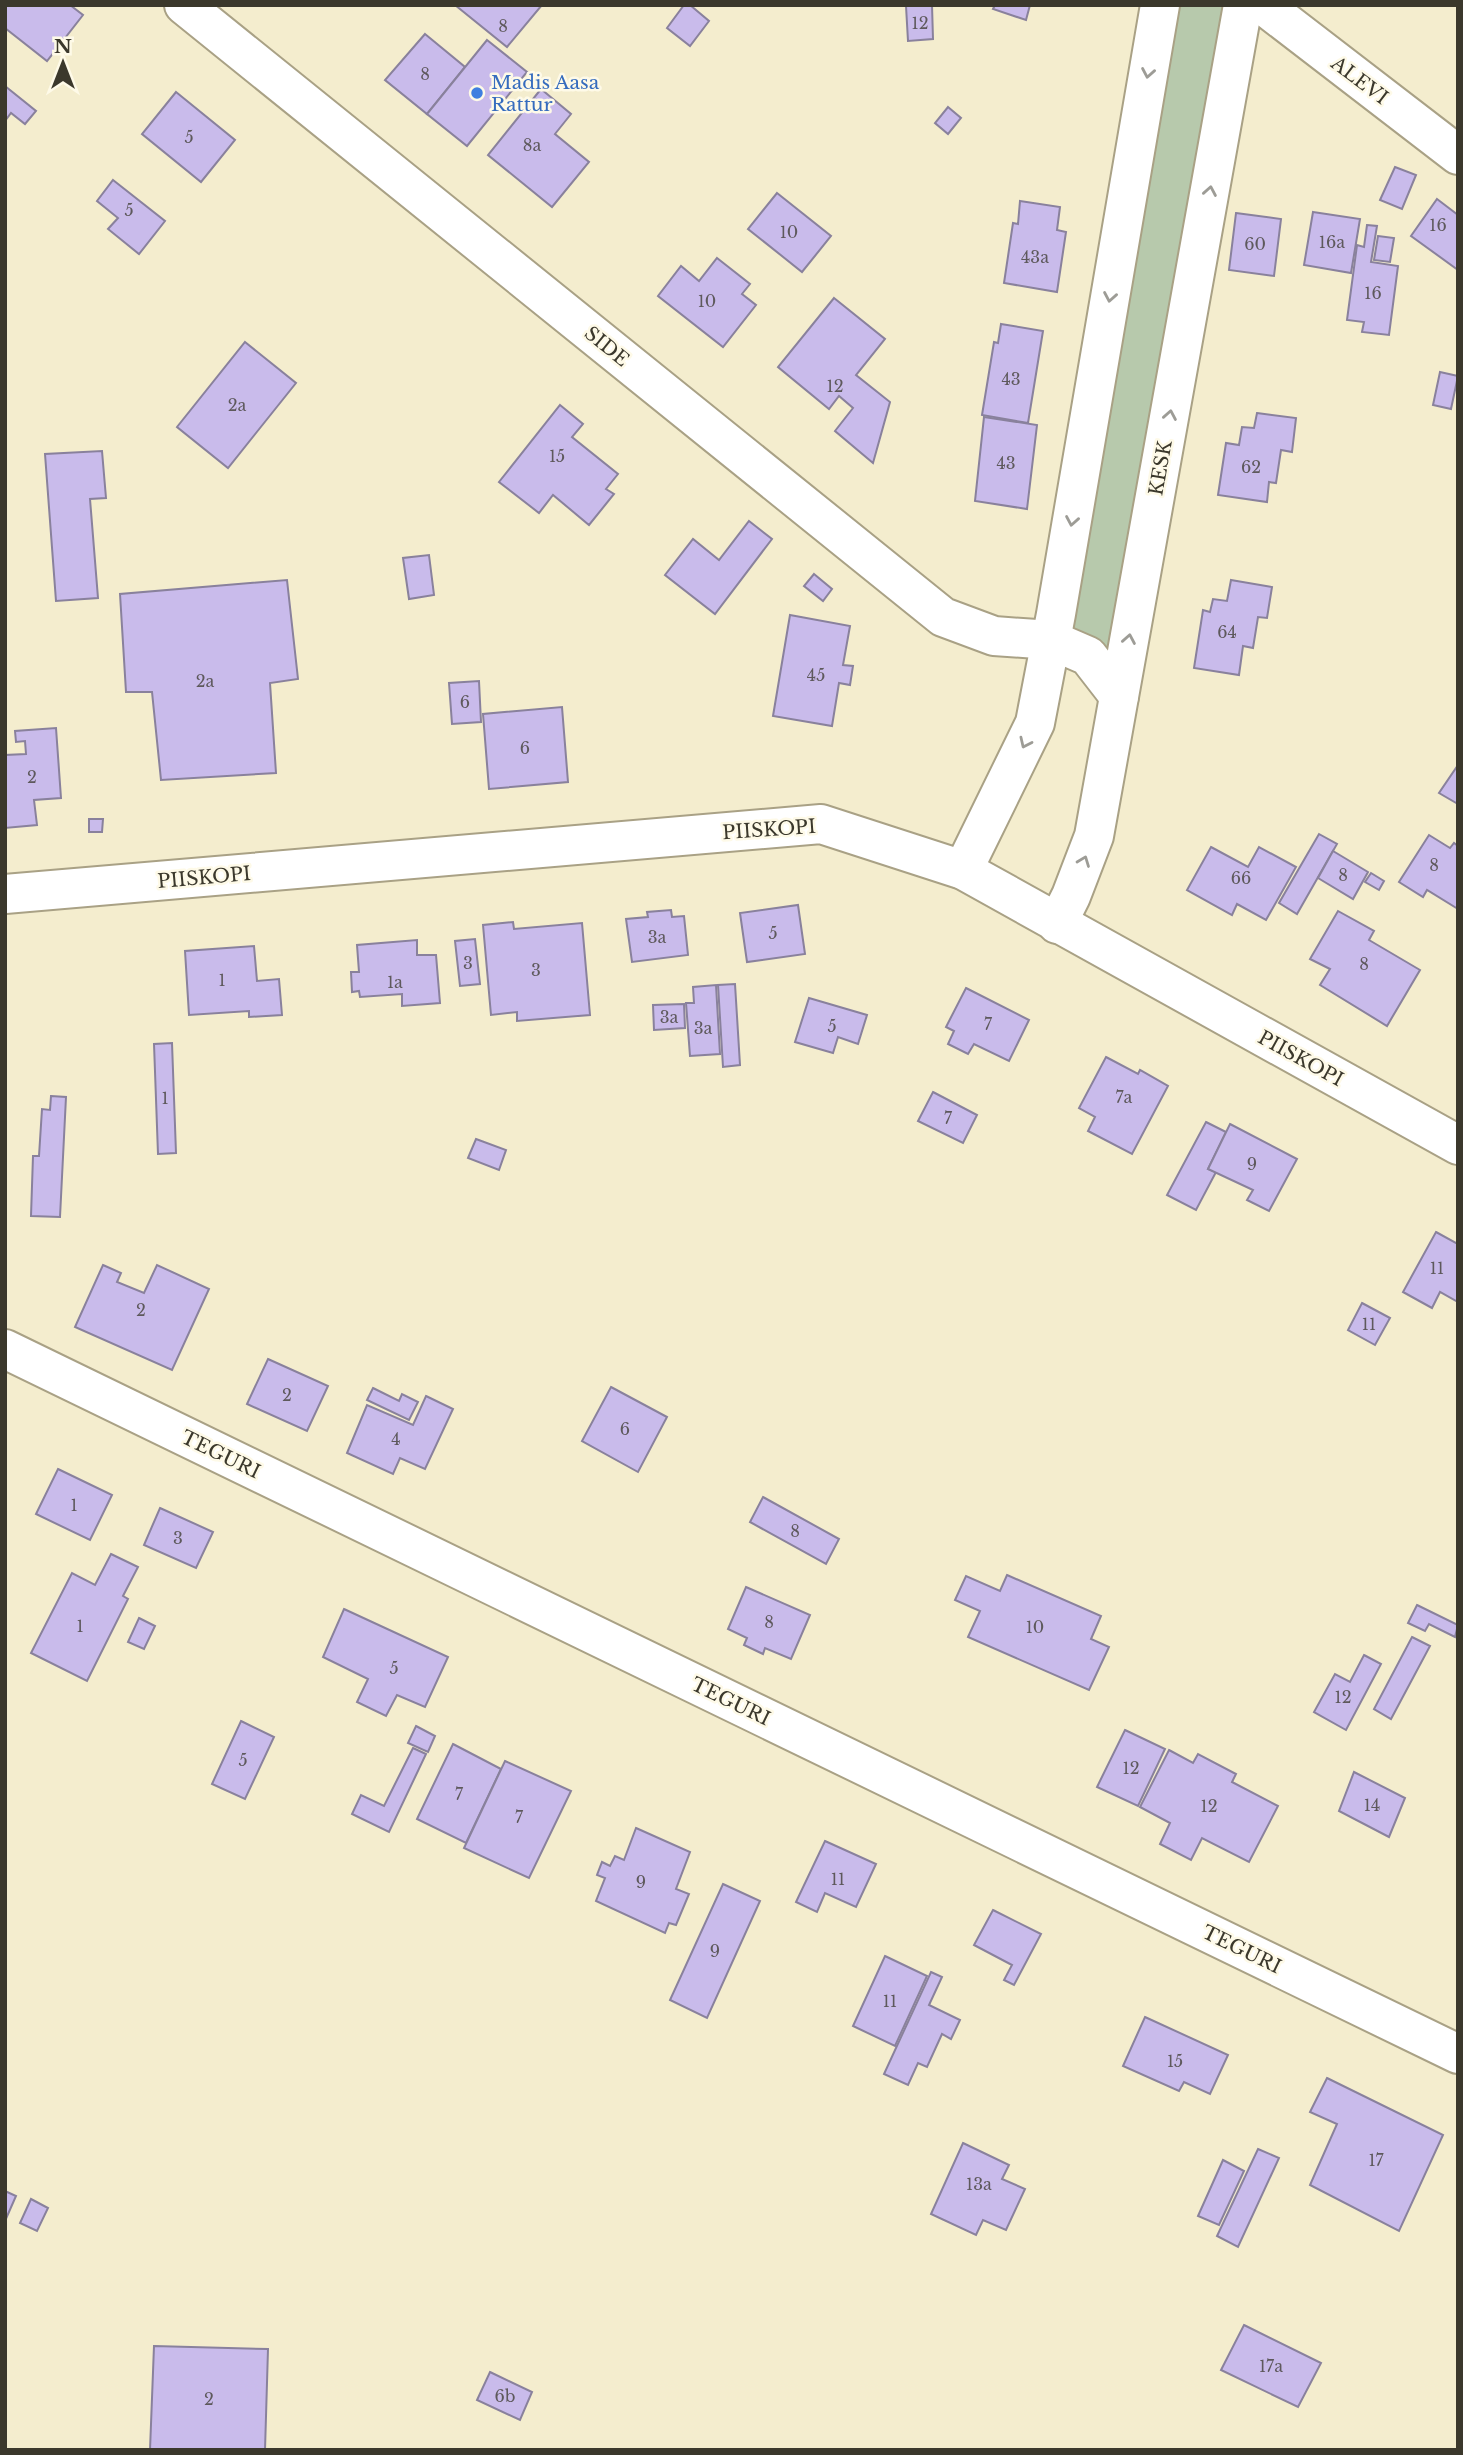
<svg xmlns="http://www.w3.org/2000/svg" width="1463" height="2455" viewBox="0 0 1463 2455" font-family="'Libre Baskerville',serif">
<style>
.green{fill:#b7c9ac}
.building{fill:#c9bbeb;stroke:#89819c;stroke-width:2}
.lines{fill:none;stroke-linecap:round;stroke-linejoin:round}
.minor-casing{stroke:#a9a185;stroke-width:42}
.tertiary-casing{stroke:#a9a185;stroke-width:42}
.minor{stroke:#fff;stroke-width:38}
.tertiary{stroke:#fff;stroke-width:38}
.oneway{stroke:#9d9c96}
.shop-dot{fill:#3f7fe0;stroke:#fefae8;stroke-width:2.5}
.labels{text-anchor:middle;stroke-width:5;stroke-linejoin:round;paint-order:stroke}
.number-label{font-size:16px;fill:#5e595c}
.street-label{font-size:19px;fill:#3b382c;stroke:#fefae8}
.shop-label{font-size:19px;fill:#366cbe;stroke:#fefae8;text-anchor:start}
</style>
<rect width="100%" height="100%" fill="#f4edce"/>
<path class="green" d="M 1160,5 L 1243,5 L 1125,666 L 1056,614 Z"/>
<g class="building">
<path d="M 5,5 L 70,5 L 83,15 L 47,61 L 5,28 Z"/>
<path d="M 455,5 L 542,5 L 507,47 Z"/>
<path d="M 684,5 L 690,5 L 709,21 L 690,46 L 667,28 Z"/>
<path d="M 932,5 L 933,39 L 908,41 L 906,6 Z"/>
<path d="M 995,5 L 1030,5 L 1026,20 L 993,9 Z"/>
<path d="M 425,34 L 465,67 L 427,114 L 385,80 Z"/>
<path d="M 487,40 L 527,72 L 467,146 L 427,114 Z"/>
<path d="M 5,86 L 36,111 L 25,124 L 11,113 L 5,121 Z"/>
<path d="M 541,89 L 571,114 L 555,134 L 589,162 L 552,207 L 488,155 Z"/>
<path d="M 176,92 L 235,140 L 201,182 L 142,134 Z"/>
<path d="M 948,107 L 961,118 L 948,134 L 935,123 Z"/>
<path d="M 1395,167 L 1416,175 L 1402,209 L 1380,200 Z"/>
<path d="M 113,180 L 165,221 L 139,254 L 108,229 L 118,218 L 97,201 Z"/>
<path d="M 777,193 L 831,236 L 802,272 L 748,229 Z"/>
<path d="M 1437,199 L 1458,215 L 1458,270 L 1411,236 Z"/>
<path d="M 1020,201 L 1060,207 L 1057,230 L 1066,232 L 1057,292 L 1004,283 L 1013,223 L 1018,224 Z"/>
<path d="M 1313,212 L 1360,219 L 1351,273 L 1304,265 Z"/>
<path d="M 1236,213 L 1281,219 L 1274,276 L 1229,270 Z"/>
<path d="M 1367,225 L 1377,226 L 1371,262 L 1398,266 L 1389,335 L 1362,332 L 1364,322 L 1347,320 L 1357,245 L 1364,247 Z"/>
<path d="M 1378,236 L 1394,238 L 1390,262 L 1374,260 Z"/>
<path d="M 717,258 L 750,284 L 742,294 L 756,305 L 723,347 L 658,296 L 681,266 L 699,281 Z"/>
<path d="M 834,298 L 885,339 L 856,375 L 890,402 L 873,463 L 835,431 L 853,408 L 839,396 L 829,409 L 778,367 Z"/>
<path d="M 1001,324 L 1043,331 L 1028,423 L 982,415 L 994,342 L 998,343 Z"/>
<path d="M 245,342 L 296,383 L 228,468 L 177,427 Z"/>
<path d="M 1440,372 L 1458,376 L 1451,409 L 1433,405 Z"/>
<path d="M 560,405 L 583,424 L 572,437 L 618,474 L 606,489 L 614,494 L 589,525 L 553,495 L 539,513 L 499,482 Z"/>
<path d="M 1257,413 L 1296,418 L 1292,452 L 1281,450 L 1276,483 L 1269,482 L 1267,502 L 1218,495 L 1226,443 L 1239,445 L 1242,427 L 1254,428 Z"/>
<path d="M 984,417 L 1037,425 L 1027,509 L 975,501 Z"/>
<path d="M 102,451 L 106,498 L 90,499 L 98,598 L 56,601 L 45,454 Z"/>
<path d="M 749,521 L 772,539 L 715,614 L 665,575 L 693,539 L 719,560 Z"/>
<path d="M 429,555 L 434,595 L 409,599 L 403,558 Z"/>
<path d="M 814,574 L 832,589 L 823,601 L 804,586 Z"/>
<path d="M 287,580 L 298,679 L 270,683 L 276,773 L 161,780 L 152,692 L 126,692 L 120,594 Z"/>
<path d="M 1231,580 L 1272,587 L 1267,618 L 1258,617 L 1253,648 L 1243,646 L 1239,675 L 1194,668 L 1203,610 L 1210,612 L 1213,599 L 1227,601 Z"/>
<path d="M 790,615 L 850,626 L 843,665 L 853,666 L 850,685 L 839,683 L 832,726 L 773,716 Z"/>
<path d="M 479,681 L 481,722 L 452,724 L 449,683 Z"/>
<path d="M 562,707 L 568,782 L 489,789 L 483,714 Z"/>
<path d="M 56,728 L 61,798 L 34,800 L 37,825 L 5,828 L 5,755 L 26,754 L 25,741 L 16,742 L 15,731 Z"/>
<path d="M 1458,765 L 1458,804 L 1439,793 Z"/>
<path d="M 89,819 L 103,819 L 102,832 L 89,832 Z"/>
<path d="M 1319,834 L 1337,844 L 1297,914 L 1279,903 Z"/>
<path d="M 1429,835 L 1450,848 L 1454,843 L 1458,846 L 1458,909 L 1427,890 L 1423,897 L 1399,882 Z"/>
<path d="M 1211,847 L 1248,867 L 1259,847 L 1296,867 L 1266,920 L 1237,904 L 1232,915 L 1187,890 Z"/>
<path d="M 1333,851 L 1368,872 L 1353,899 L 1318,878 Z"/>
<path d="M 1371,873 L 1384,881 L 1379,890 L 1365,882 Z"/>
<path d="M 798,905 L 805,954 L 747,962 L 740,913 Z"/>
<path d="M 671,910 L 672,917 L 684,916 L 688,955 L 632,962 L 626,919 L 648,917 L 647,912 Z"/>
<path d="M 1338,911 L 1374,931 L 1369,940 L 1420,970 L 1387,1026 L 1320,985 L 1330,969 L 1310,959 Z"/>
<path d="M 513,922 L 514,929 L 582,923 L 590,1015 L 517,1021 L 517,1012 L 491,1015 L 483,925 Z"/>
<path d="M 475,939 L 480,984 L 460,986 L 455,941 Z"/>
<path d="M 417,940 L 417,955 L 436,955 L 440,1003 L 402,1006 L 402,994 L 360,997 L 359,991 L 352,992 L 351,972 L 359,972 L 357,945 Z"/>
<path d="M 254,946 L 257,981 L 279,979 L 282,1015 L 249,1017 L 249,1011 L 189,1015 L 185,951 Z"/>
<path d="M 735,984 L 740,1065 L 723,1067 L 718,985 Z"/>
<path d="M 716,985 L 720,1054 L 690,1056 L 686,1003 L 694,1003 L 693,987 Z"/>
<path d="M 966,988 L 1029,1020 L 1009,1061 L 974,1044 L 968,1054 L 948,1044 L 954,1031 L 946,1027 Z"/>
<path d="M 809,998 L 867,1015 L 858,1044 L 838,1037 L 833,1053 L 795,1042 Z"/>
<path d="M 684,1004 L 685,1028 L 654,1030 L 653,1005 Z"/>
<path d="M 172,1043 L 176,1153 L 158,1154 L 154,1044 Z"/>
<path d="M 1106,1057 L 1138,1074 L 1140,1070 L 1168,1086 L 1132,1154 L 1088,1131 L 1095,1117 L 1079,1108 Z"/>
<path d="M 933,1092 L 977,1115 L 963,1143 L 918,1121 Z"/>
<path d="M 51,1096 L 66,1097 L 60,1217 L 31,1216 L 33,1156 L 39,1156 L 42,1109 L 50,1110 Z"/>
<path d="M 1206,1122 L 1226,1132 L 1208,1169 L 1216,1172 L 1196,1210 L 1167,1195 Z"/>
<path d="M 1230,1124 L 1297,1159 L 1269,1211 L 1247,1200 L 1253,1190 L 1208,1169 Z"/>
<path d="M 476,1139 L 506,1150 L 499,1170 L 468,1158 Z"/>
<path d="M 1436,1232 L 1458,1244 L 1458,1302 L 1440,1292 L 1432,1308 L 1403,1292 Z"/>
<path d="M 103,1265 L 121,1273 L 117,1282 L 144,1293 L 157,1265 L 209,1289 L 172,1370 L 75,1327 Z"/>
<path d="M 1362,1303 L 1390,1318 L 1375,1345 L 1348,1330 Z"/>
<path d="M 268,1359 L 328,1386 L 307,1431 L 247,1404 Z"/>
<path d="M 611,1387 L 667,1417 L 638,1472 L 582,1441 Z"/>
<path d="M 373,1388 L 399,1401 L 402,1394 L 418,1402 L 409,1420 L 367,1400 Z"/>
<path d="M 426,1396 L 453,1409 L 425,1469 L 400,1458 L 393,1474 L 347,1453 L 367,1405 L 413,1425 Z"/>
<path d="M 58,1469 L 112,1495 L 90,1540 L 36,1514 Z"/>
<path d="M 763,1497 L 839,1539 L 826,1564 L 750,1522 Z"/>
<path d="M 160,1508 L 213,1532 L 196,1568 L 144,1545 Z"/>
<path d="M 111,1554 L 138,1567 L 123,1596 L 128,1599 L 87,1681 L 31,1653 L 72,1573 L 95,1585 Z"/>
<path d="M 1007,1575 L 1101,1616 L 1091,1639 L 1109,1647 L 1089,1690 L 968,1637 L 980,1611 L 955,1600 L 966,1576 L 1000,1591 Z"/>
<path d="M 746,1587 L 810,1615 L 791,1659 L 765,1648 L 763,1654 L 744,1645 L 747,1638 L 728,1629 Z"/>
<path d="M 1417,1605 L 1458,1625 L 1455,1637 L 1429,1624 L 1425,1631 L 1408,1623 Z"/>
<path d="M 344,1609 L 448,1657 L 425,1707 L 397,1695 L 386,1716 L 357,1702 L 368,1679 L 323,1657 Z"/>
<path d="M 139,1618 L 155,1626 L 144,1649 L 128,1642 Z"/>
<path d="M 1412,1637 L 1430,1646 L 1391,1719 L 1374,1709 Z"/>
<path d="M 1364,1655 L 1381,1664 L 1346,1730 L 1314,1712 L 1335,1674 L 1350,1682 Z"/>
<path d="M 241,1721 L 274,1737 L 245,1799 L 212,1784 Z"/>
<path d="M 416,1726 L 435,1736 L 428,1752 L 408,1743 Z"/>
<path d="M 1125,1730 L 1165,1749 L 1138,1806 L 1097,1787 Z"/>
<path d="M 453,1744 L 501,1769 L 466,1843 L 417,1819 Z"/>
<path d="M 413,1748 L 426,1754 L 389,1832 L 352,1814 L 361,1795 L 384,1806 Z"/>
<path d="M 1169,1750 L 1193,1763 L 1198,1754 L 1236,1774 L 1232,1782 L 1278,1806 L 1249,1862 L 1202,1838 L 1191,1860 L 1160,1844 L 1170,1823 L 1140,1807 Z"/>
<path d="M 505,1761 L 571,1791 L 529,1878 L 464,1848 Z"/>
<path d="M 1354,1772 L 1405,1798 L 1389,1837 L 1339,1811 Z"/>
<path d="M 636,1828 L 690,1852 L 676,1889 L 689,1894 L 676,1925 L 669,1923 L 665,1933 L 596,1901 L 605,1878 L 597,1875 L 602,1862 L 610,1866 L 615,1856 L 624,1860 Z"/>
<path d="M 825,1841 L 876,1864 L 856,1907 L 825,1893 L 817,1912 L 796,1902 Z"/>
<path d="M 723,1884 L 760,1901 L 707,2018 L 670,2000 Z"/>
<path d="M 993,1910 L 1041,1934 L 1014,1985 L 1004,1980 L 1012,1965 L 974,1945 Z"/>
<path d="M 885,1956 L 927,1976 L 895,2046 L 853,2026 Z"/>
<path d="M 931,1972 L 942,1977 L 929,2005 L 960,2020 L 951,2039 L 942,2034 L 927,2067 L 918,2063 L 908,2085 L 884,2074 Z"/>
<path d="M 1145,2017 L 1228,2055 L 1210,2094 L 1184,2082 L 1179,2091 L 1123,2066 Z"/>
<path d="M 1327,2078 L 1443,2135 L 1399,2231 L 1310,2185 L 1337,2124 L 1310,2112 Z"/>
<path d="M 963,2143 L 1009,2165 L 1002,2179 L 1025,2189 L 1006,2230 L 983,2220 L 976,2235 L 931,2214 Z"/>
<path d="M 1258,2149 L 1279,2158 L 1238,2247 L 1217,2236 Z"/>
<path d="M 1223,2160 L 1244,2171 L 1219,2225 L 1198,2216 Z"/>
<path d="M 5,2191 L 16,2196 L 5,2221 Z"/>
<path d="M 31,2199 L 48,2208 L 37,2231 L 20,2223 Z"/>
<path d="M 1244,2325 L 1321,2363 L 1298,2407 L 1221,2370 Z"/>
<path d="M 154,2346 L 268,2349 L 265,2450 L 150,2450 Z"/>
<path d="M 490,2372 L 532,2392 L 520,2420 L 477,2400 Z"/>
</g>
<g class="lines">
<defs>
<g id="minor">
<path d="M 184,5 L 943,617 L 994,636 L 1051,640 L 1088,656 L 1119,696"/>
<path d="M 1263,5 L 1458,155"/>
<path d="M 963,870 L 1035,723 L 1056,614 L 1160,5"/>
<path d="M 5,894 L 821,824 L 963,870 L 1458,1145"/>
<path d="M 1057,924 L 1071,896 L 1094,836 L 1243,5"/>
</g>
<path id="tertiary" d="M 5,1349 L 1458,2054"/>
</defs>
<use href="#minor" class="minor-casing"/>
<use href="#tertiary" class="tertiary-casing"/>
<use href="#minor" class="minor"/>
<use href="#tertiary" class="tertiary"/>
</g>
<defs><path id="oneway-chevron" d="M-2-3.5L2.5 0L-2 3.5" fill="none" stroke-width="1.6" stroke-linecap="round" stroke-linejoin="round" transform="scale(1.75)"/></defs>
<g class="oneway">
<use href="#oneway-chevron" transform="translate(1148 73) rotate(100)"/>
<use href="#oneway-chevron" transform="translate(1210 191) rotate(-80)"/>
<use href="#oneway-chevron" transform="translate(1110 297) rotate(100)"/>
<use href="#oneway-chevron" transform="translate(1170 415) rotate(-80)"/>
<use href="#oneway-chevron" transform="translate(1072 521) rotate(100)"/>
<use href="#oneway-chevron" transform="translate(1129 639) rotate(-80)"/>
<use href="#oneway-chevron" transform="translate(1025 743) rotate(115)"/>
<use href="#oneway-chevron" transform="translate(1084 861) rotate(-69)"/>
</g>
<circle class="shop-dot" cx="477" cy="93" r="7"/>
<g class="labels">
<g class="number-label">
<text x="920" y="29">12</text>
<text x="503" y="32">8</text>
<text x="425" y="80">8</text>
<text x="189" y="143">5</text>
<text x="532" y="151">8a</text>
<text x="129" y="216">5</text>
<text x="1438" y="231">16</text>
<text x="789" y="238">10</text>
<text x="1332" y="248">16a</text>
<text x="1255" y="250">60</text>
<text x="1035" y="263">43a</text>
<text x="1373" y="299">16</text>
<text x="707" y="307">10</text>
<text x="1011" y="385">43</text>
<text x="835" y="392">12</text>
<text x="237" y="411">2a</text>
<text x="557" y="462">15</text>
<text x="1006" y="469">43</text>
<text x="1251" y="473">62</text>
<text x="1227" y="638">64</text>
<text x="816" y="681">45</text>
<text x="205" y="687">2a</text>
<text x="465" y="708">6</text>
<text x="525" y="754">6</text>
<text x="32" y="783">2</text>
<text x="1434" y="871">8</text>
<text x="1343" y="881">8</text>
<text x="1241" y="884">66</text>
<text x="773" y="939">5</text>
<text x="657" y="943">3a</text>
<text x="468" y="969">3</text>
<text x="1364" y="970">8</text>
<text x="536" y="976">3</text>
<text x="222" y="986">1</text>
<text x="395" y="988">1a</text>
<text x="669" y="1023">3a</text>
<text x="988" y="1030">7</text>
<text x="832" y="1032">5</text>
<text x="703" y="1034">3a</text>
<text x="1124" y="1103">7a</text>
<text x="165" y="1104">1</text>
<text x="948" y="1124">7</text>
<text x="1252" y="1170">9</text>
<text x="1437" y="1274">11</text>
<text x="141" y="1316">2</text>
<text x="1369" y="1330">11</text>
<text x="287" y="1401">2</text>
<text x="625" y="1435">6</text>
<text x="396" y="1445">4</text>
<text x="74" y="1511">1</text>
<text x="795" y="1537">8</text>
<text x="178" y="1544">3</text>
<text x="769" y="1628">8</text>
<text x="80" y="1632">1</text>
<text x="1035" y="1633">10</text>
<text x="394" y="1674">5</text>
<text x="1343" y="1703">12</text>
<text x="243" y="1766">5</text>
<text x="1131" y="1774">12</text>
<text x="459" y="1800">7</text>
<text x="1372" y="1811">14</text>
<text x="1209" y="1812">12</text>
<text x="519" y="1823">7</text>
<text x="838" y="1885">11</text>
<text x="641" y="1888">9</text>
<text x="715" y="1957">9</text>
<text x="890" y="2007">11</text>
<text x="1175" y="2067">15</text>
<text x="1376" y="2166">17</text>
<text x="979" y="2190">13a</text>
<text x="1271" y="2372">17a</text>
<text x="505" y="2402">6b</text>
<text x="209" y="2405">2</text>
</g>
<g class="street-label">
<text transform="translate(1360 80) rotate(37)" y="7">ALEVI</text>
<text transform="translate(607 346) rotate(39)" y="7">SIDE</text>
<text transform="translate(1160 468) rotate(-80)" y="7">KESK</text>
<text transform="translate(769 829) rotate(-4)" y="7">PIISKOPI</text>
<text transform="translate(204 877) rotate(-5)" y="7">PIISKOPI</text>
<text transform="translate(1301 1058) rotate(29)" y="7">PIISKOPI</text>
<text transform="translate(221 1454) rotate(26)" y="7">TEGURI</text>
<text transform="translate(731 1701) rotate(26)" y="7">TEGURI</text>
<text transform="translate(1242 1949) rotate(26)" y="7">TEGURI</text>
</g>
<g class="shop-label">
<text x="491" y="89">Madis Aasa<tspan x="491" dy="22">Rattur</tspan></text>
</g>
</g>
<rect width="1463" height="2455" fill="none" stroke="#3b382c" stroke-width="14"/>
<g transform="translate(63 63)" stroke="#fefae8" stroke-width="5" paint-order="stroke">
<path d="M0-5L12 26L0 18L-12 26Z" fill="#3b382c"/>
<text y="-10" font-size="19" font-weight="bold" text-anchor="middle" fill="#3b382c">N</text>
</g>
</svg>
